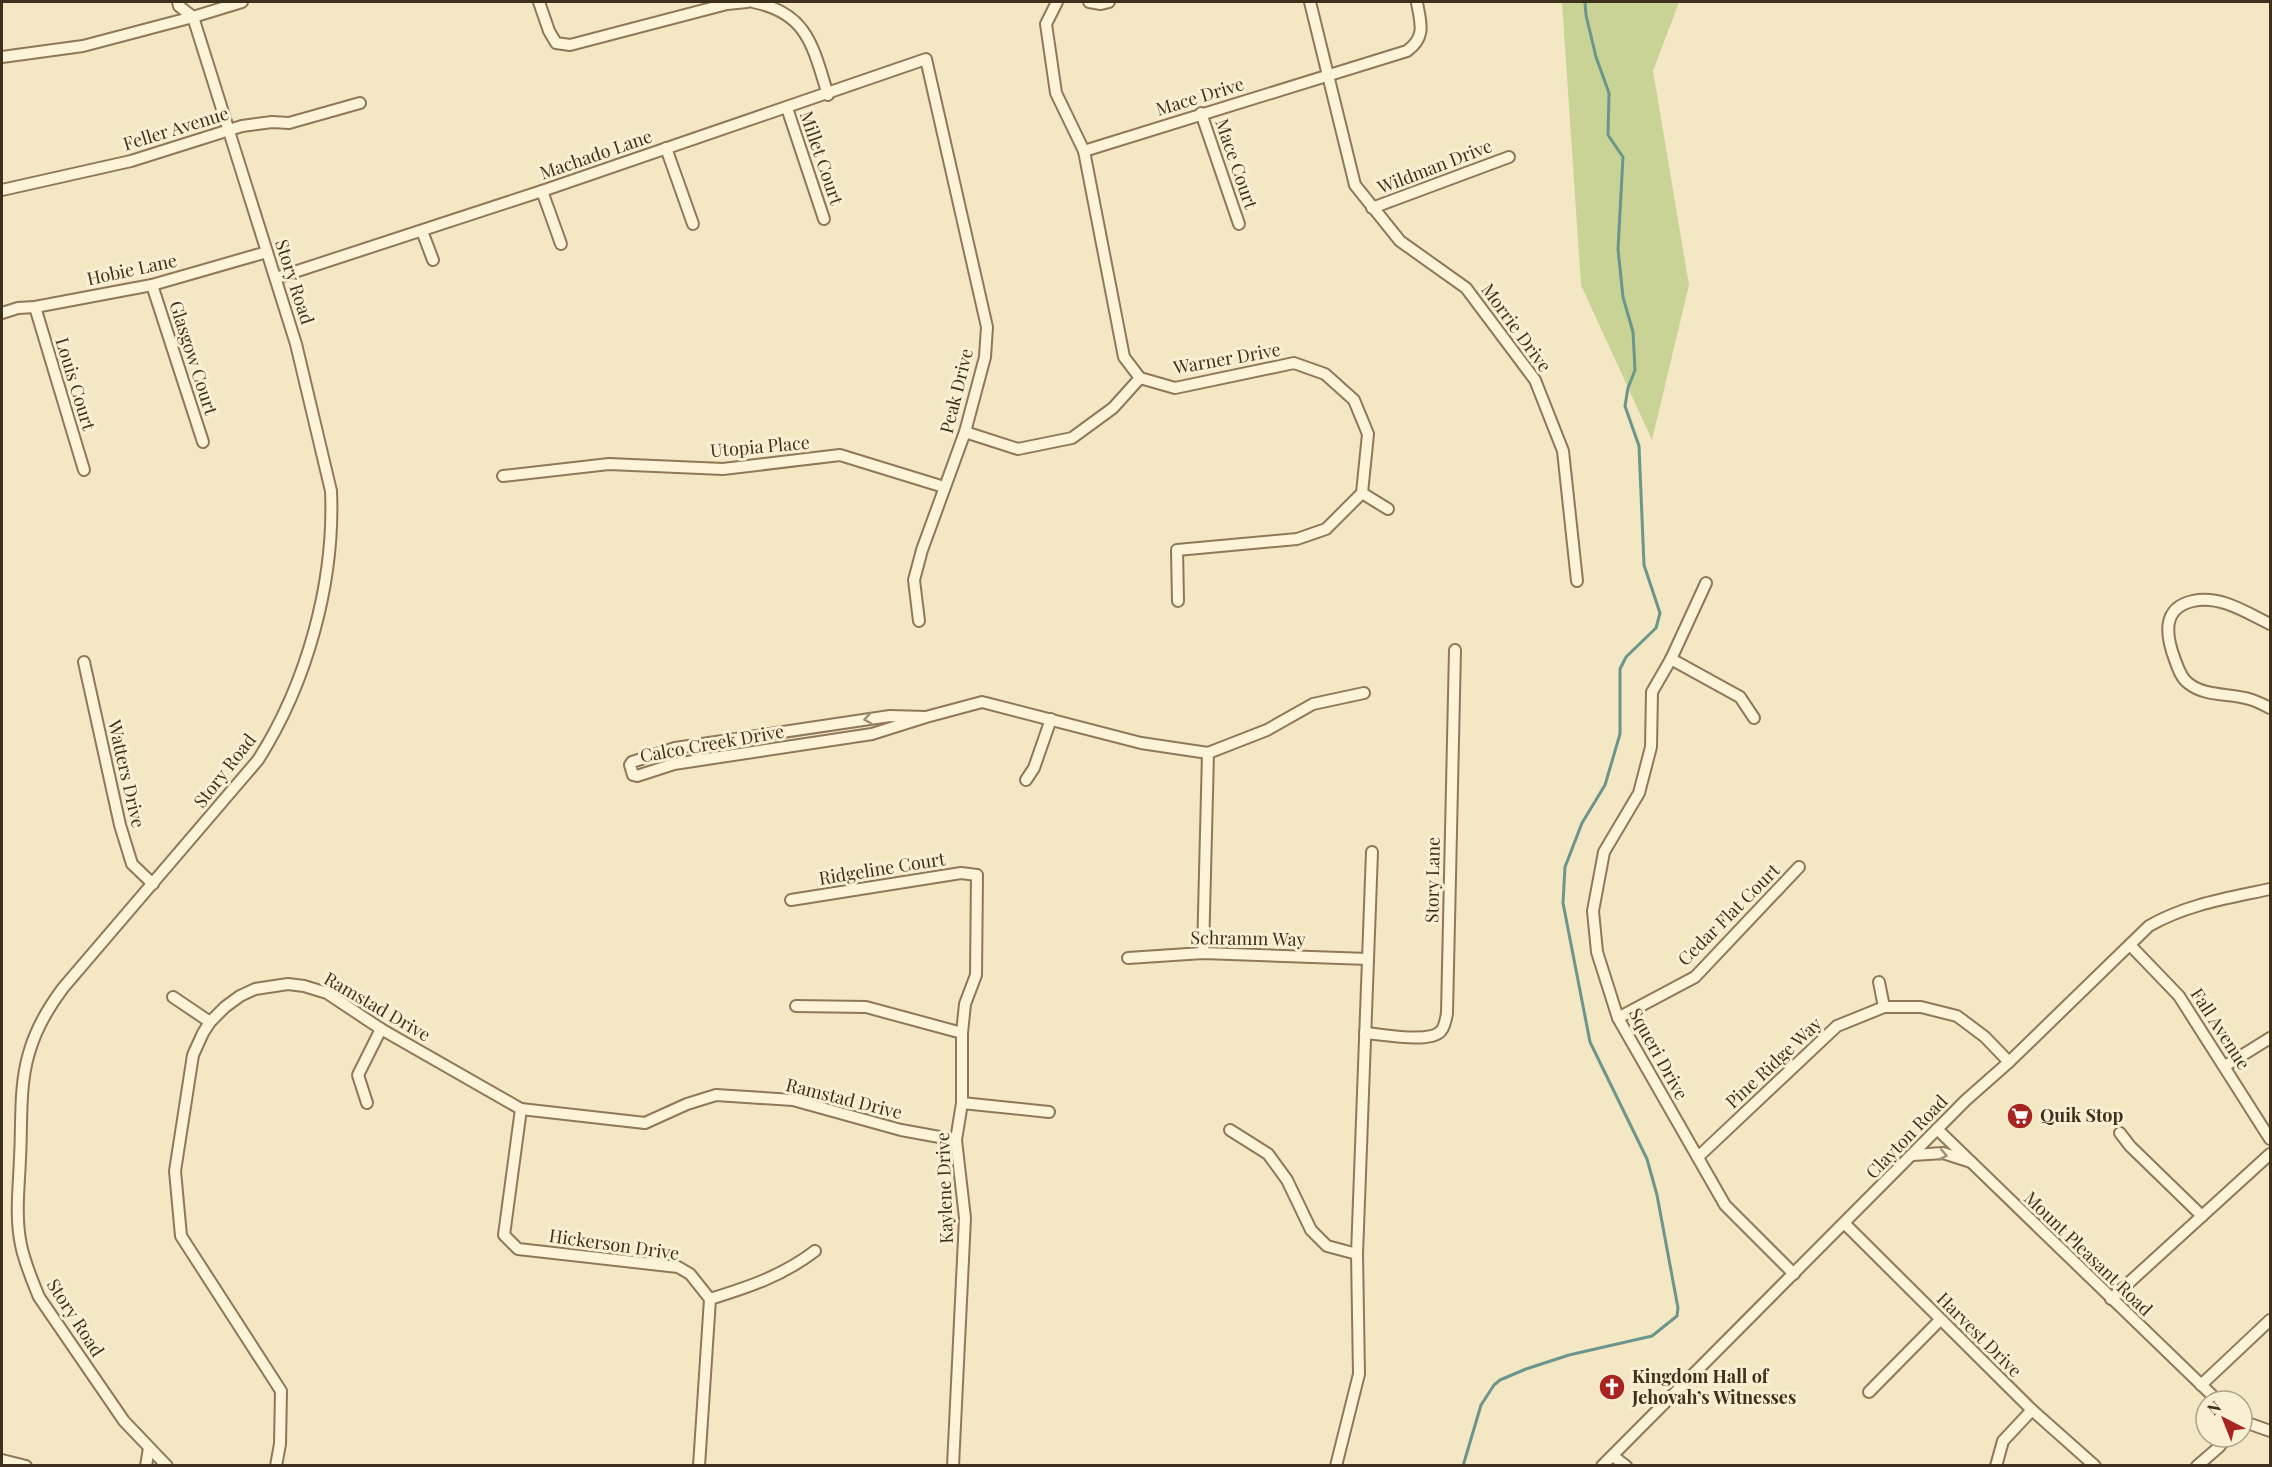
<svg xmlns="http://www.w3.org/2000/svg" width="2272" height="1467" viewBox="0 0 2272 1467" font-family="'Playfair Display',serif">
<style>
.green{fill:#cad396}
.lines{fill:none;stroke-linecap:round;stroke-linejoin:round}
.stream{stroke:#6b968d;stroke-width:3}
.minor-casing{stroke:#907857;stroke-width:14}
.minor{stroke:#fcf3d8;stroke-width:10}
.oneway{stroke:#9e917a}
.labels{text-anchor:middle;stroke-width:6;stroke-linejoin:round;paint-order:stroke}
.street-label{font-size:18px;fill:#3f2f1d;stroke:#f9f0d4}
.poi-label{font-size:18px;font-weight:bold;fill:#3f2f1d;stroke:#f9f0d4;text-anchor:start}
</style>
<rect width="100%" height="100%" fill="#f3e7c4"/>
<path class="green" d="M 1562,2 L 1679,2 L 1653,71 L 1689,285 L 1652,440 L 1581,285 Z"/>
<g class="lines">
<path class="stream" d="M 1463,1466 L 1481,1405 L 1494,1385 L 1500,1380 L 1526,1369 L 1569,1355 L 1652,1336 L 1677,1316 L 1678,1308 L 1657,1195 L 1647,1159 L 1590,1042 L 1563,903 L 1565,867 L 1582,823 L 1605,785 L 1620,734 L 1620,669 L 1626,657 L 1656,628 L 1660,613 L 1644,565 L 1639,446 L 1625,406 L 1628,388 L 1635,370 L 1633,332 L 1623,297 L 1618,249 L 1623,157 L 1608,135 L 1609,93 L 1596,57 L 1586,15 L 1585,2"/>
<defs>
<g id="minor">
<path d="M 178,2 L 179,6 L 193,17"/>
<path d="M 539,2 L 549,31 L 556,43 L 570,45 L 727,4 L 747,2"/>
<path d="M 753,2 C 808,13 813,47 828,95"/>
<path d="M 1057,2 L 1046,24 L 1056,93 L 1084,151 L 1124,357 L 1140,378 L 1175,388 L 1294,363 L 1325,374 L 1354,400 L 1368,434 L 1362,493 L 1326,529 L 1297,539 L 1177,550 L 1178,601"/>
<path d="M 1089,2 L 1101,4 L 1109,2"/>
<path d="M 1310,2 L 1355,185 L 1400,241 L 1466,288 L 1535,380 L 1563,451 L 1577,581"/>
<path d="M 2,57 L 83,46 L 193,17 L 242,2"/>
<path d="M 787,108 L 824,219"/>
<path d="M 1201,113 L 1239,224"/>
<path d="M 666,148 L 693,224"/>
<path d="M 1084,151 L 1407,51 C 1426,37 1421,24 1417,3"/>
<path d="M 2,190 L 131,161 L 242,126 L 272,122 L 289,123 L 360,103"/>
<path d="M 542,191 L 561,244"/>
<path d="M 1372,208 L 1509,157"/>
<path d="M 422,231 L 433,260"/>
<path d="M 276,278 L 542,191 L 926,59 L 987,327 L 985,357 L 965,432 L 922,550 L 914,580 L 919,621"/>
<path d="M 152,285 L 203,442"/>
<path d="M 35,307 L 84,470"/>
<path d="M 2,313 L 18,308 L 35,307 L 152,285 L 267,252"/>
<path d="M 965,432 L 1018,449 L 1072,438 L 1113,408 L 1140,378"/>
<path d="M 503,476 L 609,464 L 723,469 L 840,455 L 944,487"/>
<path d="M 1362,493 L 1388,509"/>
<path d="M 1706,583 L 1671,659 L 1652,692 L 1651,747 L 1639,793 L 1604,852 L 1593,911 L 1597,952 L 1618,1018 L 1725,1205 L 1794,1274"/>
<path d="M 2270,624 C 2247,613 2221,595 2193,601 C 2161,608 2166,636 2175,660 C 2178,668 2181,678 2188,683 C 2205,697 2230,693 2249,699 C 2257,701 2264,705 2270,708"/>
<path d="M 1671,659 L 1740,697 L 1754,718"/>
<path d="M 84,662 L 120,825 L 132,864 L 153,884"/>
<path d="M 926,717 L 890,716 L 675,748 L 632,762 L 630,765 L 633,775 L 637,776 L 674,764 L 872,734 L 926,717 L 982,702 L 1141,743 L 1208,753 L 1267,730 L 1313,704 L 1364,693"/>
<path d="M 1026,780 L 1034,768 L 1051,719"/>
<path d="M 791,900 L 961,873 L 977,875 L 976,975 L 965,1004 L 962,1033 L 962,1103 L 956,1140 L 965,1218 L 953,1466"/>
<path d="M 2130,945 L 2179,996 L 2270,1139"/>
<path d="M 1203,953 L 1208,753"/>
<path d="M 1128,958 L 1203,953 L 1368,959"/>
<path d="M 1879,982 L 1884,1007"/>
<path d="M 173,997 L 210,1022"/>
<path d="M 796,1006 L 866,1007 L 962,1033"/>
<path d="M 1618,1018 L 1695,977 L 1799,867"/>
<path d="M 1365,1033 C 1382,1034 1429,1044 1441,1031 C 1445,1026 1446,1019 1447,1013 L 1455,650"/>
<path d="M 2225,1066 L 2270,1038"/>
<path d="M 367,1103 L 358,1075 L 381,1029"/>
<path d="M 962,1103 L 1049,1112"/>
<path d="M 521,1109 L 504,1235 L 518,1249 L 678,1267 L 690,1274 L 710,1299 L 699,1466"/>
<path d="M 1937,1129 L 2218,1401"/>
<path d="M 1230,1130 L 1268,1154 L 1287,1180 L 1311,1230 L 1327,1246 L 1357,1254"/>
<path d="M 2120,1133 L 2130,1146 L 2202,1216"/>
<path d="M 1913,1155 L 1943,1153 L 1971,1162"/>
<path d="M 1698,1157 L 1837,1026 L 1884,1007 L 1921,1007 L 1957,1016 L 1985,1037 L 2009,1062"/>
<path d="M 1845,1224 L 2032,1410 L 2095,1466"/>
<path d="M 710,1299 C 749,1287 782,1276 815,1251"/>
<path d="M 2111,1299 L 2270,1154"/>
<path d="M 2201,1385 L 2270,1320"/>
<path d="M 1869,1392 L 1940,1320"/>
<path d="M 2242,1421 L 2270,1431"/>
<path d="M 1613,1456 L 1626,1466"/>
<path d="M 2,1460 L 26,1466"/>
<path d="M 146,1466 L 149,1448"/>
<path d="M 167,1466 L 124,1421 L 39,1297 C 32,1280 25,1264 21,1245 C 15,1217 19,1186 20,1158 C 22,1124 19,1086 29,1053 C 36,1028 48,1008 63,988 L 258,760 C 307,683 335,582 331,491 L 296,344 L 193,17"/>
<path d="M 276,1466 L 280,1444 L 281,1391 L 181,1236 L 175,1171 L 193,1055 L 203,1033 L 210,1022 L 225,1007 L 240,996 L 255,989 L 288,984 L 304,986 L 327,993 L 381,1029 L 521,1109 L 645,1123 L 687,1104 L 716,1095 L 793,1100 L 901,1130 L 956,1140"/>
<path d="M 1336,1466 L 1359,1374 L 1357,1254 L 1372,852"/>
<path d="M 1602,1466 L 1966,1100 L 2009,1062 L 2149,926 C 2187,904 2229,898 2270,889"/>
<path d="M 1996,1466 L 2003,1441 L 2032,1410"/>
<path d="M 2197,1466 L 2219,1447 L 2227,1437"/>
</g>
</defs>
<use href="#minor" class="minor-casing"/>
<use href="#minor" class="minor"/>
</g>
<defs><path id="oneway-chevron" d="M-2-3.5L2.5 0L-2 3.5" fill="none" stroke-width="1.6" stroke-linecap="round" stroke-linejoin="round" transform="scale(1.5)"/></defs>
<g class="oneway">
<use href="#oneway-chevron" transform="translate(868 719) rotate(171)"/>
<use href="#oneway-chevron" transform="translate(1943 1155) rotate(11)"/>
</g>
<defs>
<symbol id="supermarket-disc" viewBox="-11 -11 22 22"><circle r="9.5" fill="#a72420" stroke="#f9f0d4"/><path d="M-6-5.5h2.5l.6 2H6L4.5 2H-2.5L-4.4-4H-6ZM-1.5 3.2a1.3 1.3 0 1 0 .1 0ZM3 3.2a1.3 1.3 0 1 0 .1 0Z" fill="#fff"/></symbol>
<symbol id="church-disc" viewBox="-11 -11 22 22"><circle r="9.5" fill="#a72420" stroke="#f9f0d4"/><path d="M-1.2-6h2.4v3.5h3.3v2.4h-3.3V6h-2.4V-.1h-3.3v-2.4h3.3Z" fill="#fff"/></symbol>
</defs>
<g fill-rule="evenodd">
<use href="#supermarket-disc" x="2005" y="1101" width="30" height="30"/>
<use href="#church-disc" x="1597" y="1372" width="30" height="30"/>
</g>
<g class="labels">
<g class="street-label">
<text transform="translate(1200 97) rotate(-17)" y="6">Mace Drive</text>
<text transform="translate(176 129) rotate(-17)" y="6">Feller Avenue</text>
<text transform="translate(596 155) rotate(-19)" y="6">Machado Lane</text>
<text transform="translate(821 158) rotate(71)" y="6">Millet Court</text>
<text transform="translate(1236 164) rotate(71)" y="6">Mace Court</text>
<text transform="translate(1435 167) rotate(-21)" y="6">Wildman Drive</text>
<text transform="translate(132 270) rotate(-12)" y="6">Hobie Lane</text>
<text transform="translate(294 282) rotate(72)" y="6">Story Road</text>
<text transform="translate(1516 328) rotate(54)" y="6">Morrie Drive</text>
<text transform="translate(193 358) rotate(72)" y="6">Glasgow Court</text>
<text transform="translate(1227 359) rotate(-10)" y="6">Warner Drive</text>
<text transform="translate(75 384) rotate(73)" y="6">Louis Court</text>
<text transform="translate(957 391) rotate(-76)" y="6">Peak Drive</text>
<text transform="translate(760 447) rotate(-5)" y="6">Utopia Place</text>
<text transform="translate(712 744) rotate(-10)" y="6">Calco Creek Drive</text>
<text transform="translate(225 771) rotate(-52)" y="6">Story Road</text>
<text transform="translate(126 774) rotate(77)" y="6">Watters Drive</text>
<text transform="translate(882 869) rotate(-9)" y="6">Ridgeline Court</text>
<text transform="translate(1433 880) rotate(-89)" y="6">Story Lane</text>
<text transform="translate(1729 915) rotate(-45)" y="6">Cedar Flat Court</text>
<text transform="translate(1248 939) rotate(1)" y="6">Schramm Way</text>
<text transform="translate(377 1007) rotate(30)" y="6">Ramstad Drive</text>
<text transform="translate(2220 1029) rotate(57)" y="6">Fall Avenue</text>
<text transform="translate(1658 1054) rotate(61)" y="6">Squeri Drive</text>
<text transform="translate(1774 1063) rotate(-43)" y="6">Pine Ridge Way</text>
<text transform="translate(844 1099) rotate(14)" y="6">Ramstad Drive</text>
<text transform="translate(1907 1137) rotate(-46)" y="6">Clayton Road</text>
<text transform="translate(945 1188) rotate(-92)" y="6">Kaylene Drive</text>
<text transform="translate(614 1245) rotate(8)" y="6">Hickerson Drive</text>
<text transform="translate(2088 1254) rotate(44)" y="6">Mount Pleasant Road</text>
<text transform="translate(75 1318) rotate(57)" y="6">Story Road</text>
<text transform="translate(1979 1335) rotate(45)" y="6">Harvest Drive</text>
</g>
<g class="poi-label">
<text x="2040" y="1122">Quik Stop</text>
<text x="1632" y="1383">Kingdom Hall of<tspan x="1632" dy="21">Jehovah’s Witnesses</tspan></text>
</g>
</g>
<rect width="2272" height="1467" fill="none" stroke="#3f2f1d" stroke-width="6"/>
<g transform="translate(2224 1419) rotate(318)"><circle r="28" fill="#f9f0d4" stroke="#afa38b" stroke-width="1.5"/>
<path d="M0-4.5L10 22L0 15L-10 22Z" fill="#a72420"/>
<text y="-9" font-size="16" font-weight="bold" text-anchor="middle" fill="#3f2f1d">N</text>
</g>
</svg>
